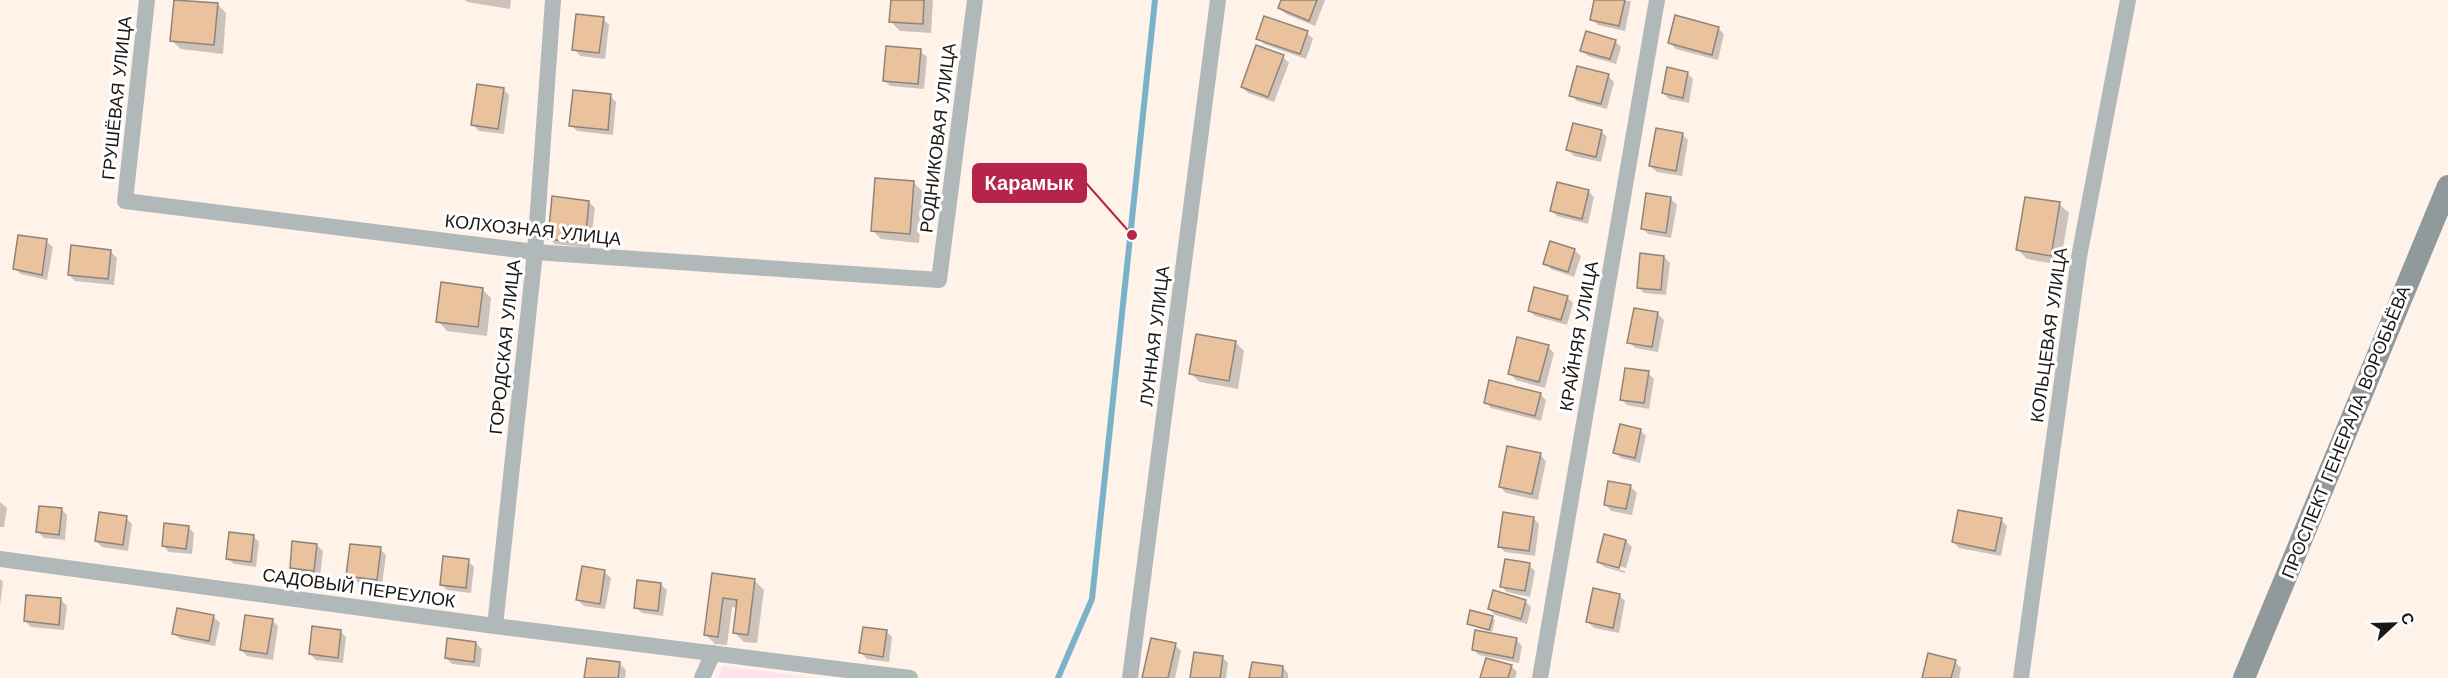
<svg xmlns="http://www.w3.org/2000/svg" width="2448" height="678" viewBox="0 0 2448 678" font-family="'Work Sans',sans-serif">
<style>
.education{fill:#fde4ec}
.shadow{fill:#0003}
.lines{fill:none;stroke-linecap:round;stroke-linejoin:round}
.stream{stroke:#7bb2c9;stroke-width:6}
.building{fill:#eac29e;stroke:#8e847b;stroke-width:1.5}
.minor{stroke:#b1b8ba;stroke-width:16}
.secondary{stroke:#909a9d;stroke-width:22}
.labels{text-anchor:middle;stroke-width:6;stroke-linejoin:round;paint-order:stroke}
.street-label{font-size:18px;fill:#1c1815;stroke:#fff}
.leader{fill:none;stroke:#b62449;stroke-width:2}
.callout-dot{fill:#b62449;stroke:#fff;stroke-width:2}
.callout{fill:#b62449;stroke:#b62449;stroke-width:2}
.callout-label{font-size:20px;text-anchor:middle;font-weight:bold;fill:#fff}
</style>
<rect width="100%" height="100%" fill="#fff3e9"/>
<path class="education" d="M 722,666 L 818,678 L 718,678 Z"/>
<g class="shadow">
<path d="M 176,0 L 217,4 L 226,13 L 223,54 L 181,49 L 171,40 Z"/>
<path d="M 465,0 L 511,0 L 510,9 L 467,2 Z"/>
<path d="M 892,0 L 933,0 L 931,33 L 900,31 L 891,22 Z"/>
<path d="M 1283,0 L 1325,0 L 1315,26 L 1286,14 L 1280,8 Z"/>
<path d="M 1595,0 L 1631,1 L 1625,31 L 1598,25 L 1592,19 Z"/>
<path d="M 603,19 L 609,25 L 605,59 L 580,56 L 574,49 Z"/>
<path d="M 1718,28 L 1724,34 L 1718,60 L 1676,49 L 1670,43 Z"/>
<path d="M 1307,33 L 1313,39 L 1306,59 L 1264,44 L 1258,38 Z"/>
<path d="M 1615,41 L 1621,47 L 1616,64 L 1588,56 L 1582,50 Z"/>
<path d="M 920,51 L 927,57 L 924,89 L 890,86 L 884,80 Z"/>
<path d="M 1283,57 L 1289,63 L 1274,102 L 1248,93 L 1242,87 Z"/>
<path d="M 1687,73 L 1693,79 L 1689,103 L 1669,99 L 1663,93 Z"/>
<path d="M 1608,76 L 1614,82 L 1607,109 L 1577,101 L 1571,95 Z"/>
<path d="M 503,89 L 509,95 L 504,134 L 479,131 L 473,125 Z"/>
<path d="M 610,96 L 616,102 L 613,135 L 577,131 L 571,125 Z"/>
<path d="M 1601,131 L 1607,137 L 1601,162 L 1574,156 L 1568,150 Z"/>
<path d="M 1682,134 L 1688,140 L 1682,176 L 1657,172 L 1650,166 Z"/>
<path d="M 914,183 L 923,192 L 919,243 L 881,239 L 872,230 Z"/>
<path d="M 1588,191 L 1594,197 L 1588,224 L 1557,216 L 1551,210 Z"/>
<path d="M 1670,198 L 1677,205 L 1671,238 L 1648,234 L 1642,228 Z"/>
<path d="M 589,202 L 595,208 L 590,248 L 555,244 L 549,238 Z"/>
<path d="M 2059,204 L 2069,213 L 2060,265 L 2027,259 L 2018,250 Z"/>
<path d="M 46,241 L 53,247 L 47,280 L 21,274 L 14,268 Z"/>
<path d="M 1574,250 L 1581,256 L 1574,277 L 1551,269 L 1545,263 Z"/>
<path d="M 111,252 L 117,258 L 114,285 L 75,281 L 69,275 Z"/>
<path d="M 1664,257 L 1670,263 L 1666,295 L 1644,293 L 1638,287 Z"/>
<path d="M 482,289 L 491,298 L 487,336 L 447,331 L 438,321 Z"/>
<path d="M 1567,297 L 1573,303 L 1567,325 L 1535,316 L 1529,310 Z"/>
<path d="M 1658,314 L 1664,320 L 1658,352 L 1635,348 L 1629,342 Z"/>
<path d="M 1235,342 L 1244,351 L 1238,389 L 1200,382 L 1190,373 Z"/>
<path d="M 1548,347 L 1554,353 L 1545,388 L 1516,380 L 1510,374 Z"/>
<path d="M 1648,373 L 1654,379 L 1649,409 L 1627,405 L 1621,399 Z"/>
<path d="M 1540,394 L 1546,400 L 1541,421 L 1491,408 L 1485,402 Z"/>
<path d="M 1640,430 L 1646,436 L 1640,463 L 1621,458 L 1615,452 Z"/>
<path d="M 1540,455 L 1546,461 L 1538,500 L 1506,493 L 1500,487 Z"/>
<path d="M 1631,487 L 1637,493 L 1632,515 L 1611,511 L 1605,504 Z"/>
<path d="M 0,502 L 7,508 L 4,527 L 0,527 Z"/>
<path d="M 61,509 L 67,515 L 65,540 L 44,538 L 38,532 Z"/>
<path d="M 126,518 L 132,524 L 128,551 L 102,547 L 96,541 Z"/>
<path d="M 1533,518 L 1539,524 L 1535,556 L 1505,552 L 1499,546 Z"/>
<path d="M 2001,520 L 2007,526 L 2001,556 L 1959,548 L 1953,542 Z"/>
<path d="M 188,527 L 194,533 L 192,554 L 169,552 L 163,546 Z"/>
<path d="M 253,536 L 259,542 L 256,567 L 234,564 L 227,558 Z"/>
<path d="M 1626,541 L 1632,547 L 1626,568 L 1603,562 L 1603,565 L 1625,571 L 1625,573 L 1604,567 L 1598,561 Z"/>
<path d="M 317,545 L 323,551 L 320,576 L 297,574 L 291,568 Z"/>
<path d="M 380,549 L 386,555 L 382,585 L 354,582 L 348,576 Z"/>
<path d="M 468,561 L 474,567 L 471,593 L 447,590 L 441,584 Z"/>
<path d="M 1529,565 L 1535,571 L 1530,597 L 1507,592 L 1501,586 Z"/>
<path d="M 604,572 L 611,578 L 605,609 L 584,606 L 578,600 Z"/>
<path d="M 713,575 L 754,580 L 764,590 L 757,643 L 744,642 L 734,632 L 737,608 L 732,607 L 727,645 L 715,644 L 706,635 Z"/>
<path d="M 0,579 L 3,582 L 0,605 Z"/>
<path d="M 660,584 L 667,590 L 663,616 L 642,613 L 635,607 Z"/>
<path d="M 1619,595 L 1625,601 L 1619,633 L 1594,628 L 1588,622 Z"/>
<path d="M 61,600 L 67,606 L 64,630 L 31,627 L 25,621 Z"/>
<path d="M 1525,601 L 1531,607 L 1527,624 L 1495,615 L 1489,609 Z"/>
<path d="M 214,617 L 220,623 L 215,646 L 180,639 L 174,633 Z"/>
<path d="M 1492,618 L 1495,620 L 1492,632 L 1468,624 Z"/>
<path d="M 272,620 L 278,626 L 273,660 L 247,656 L 241,650 Z"/>
<path d="M 340,631 L 346,637 L 343,663 L 316,660 L 310,654 Z"/>
<path d="M 886,631 L 892,637 L 889,662 L 867,659 L 861,653 Z"/>
<path d="M 1516,640 L 1522,646 L 1519,663 L 1479,655 L 1473,649 Z"/>
<path d="M 476,643 L 482,649 L 480,667 L 452,664 L 446,658 Z"/>
<path d="M 1175,645 L 1181,651 L 1175,678 L 1144,678 Z"/>
<path d="M 1222,657 L 1228,663 L 1226,678 L 1192,678 Z"/>
<path d="M 1955,662 L 1961,668 L 1959,678 L 1924,678 Z"/>
<path d="M 620,664 L 626,670 L 625,678 L 586,678 Z"/>
<path d="M 1511,666 L 1517,672 L 1515,678 L 1482,678 Z"/>
<path d="M 1282,667 L 1288,673 L 1288,678 L 1251,678 Z"/>
</g>
<g class="lines">
<path class="stream" d="M 1058,678 L 1092,599 L 1155,0"/>
</g>
<g class="building">
<path d="M 174,0 L 218,3 L 214,45 L 170,41 Z"/>
<path d="M 891,0 L 924,0 L 923,24 L 889,22 Z"/>
<path d="M 1281,0 L 1317,0 L 1309,21 L 1278,8 Z"/>
<path d="M 1594,0 L 1625,0 L 1619,26 L 1590,20 Z"/>
<path d="M 576,14 L 604,17 L 599,53 L 572,50 Z"/>
<path d="M 1675,15 L 1719,27 L 1712,55 L 1668,43 Z"/>
<path d="M 1264,16 L 1308,31 L 1300,54 L 1256,39 Z"/>
<path d="M 1586,31 L 1616,40 L 1610,59 L 1580,51 Z"/>
<path d="M 1256,45 L 1284,55 L 1268,97 L 1241,87 Z"/>
<path d="M 886,46 L 921,49 L 918,84 L 883,81 Z"/>
<path d="M 1577,66 L 1609,74 L 1601,104 L 1569,96 Z"/>
<path d="M 1667,67 L 1688,72 L 1683,98 L 1662,93 Z"/>
<path d="M 477,84 L 504,88 L 498,129 L 471,125 Z"/>
<path d="M 573,90 L 611,94 L 608,130 L 569,126 Z"/>
<path d="M 1573,123 L 1602,130 L 1596,157 L 1566,150 Z"/>
<path d="M 1656,128 L 1683,133 L 1676,171 L 1649,166 Z"/>
<path d="M 875,178 L 914,181 L 910,234 L 871,231 Z"/>
<path d="M 1557,182 L 1589,190 L 1582,219 L 1550,211 Z"/>
<path d="M 1646,193 L 1671,197 L 1666,233 L 1641,229 Z"/>
<path d="M 552,196 L 589,201 L 585,243 L 548,239 Z"/>
<path d="M 2025,197 L 2060,202 L 2051,256 L 2016,250 Z"/>
<path d="M 18,235 L 47,239 L 42,275 L 13,269 Z"/>
<path d="M 1550,241 L 1575,249 L 1568,272 L 1543,264 Z"/>
<path d="M 71,245 L 111,250 L 108,279 L 68,275 Z"/>
<path d="M 1640,253 L 1664,256 L 1661,290 L 1637,288 Z"/>
<path d="M 441,282 L 483,288 L 478,327 L 436,322 Z"/>
<path d="M 1534,287 L 1568,296 L 1561,320 L 1528,311 Z"/>
<path d="M 1634,308 L 1658,312 L 1652,347 L 1627,343 Z"/>
<path d="M 1196,334 L 1236,341 L 1229,381 L 1189,374 Z"/>
<path d="M 1517,337 L 1549,345 L 1539,382 L 1508,374 Z"/>
<path d="M 1625,368 L 1649,371 L 1644,403 L 1620,400 Z"/>
<path d="M 1489,380 L 1541,393 L 1535,416 L 1484,403 Z"/>
<path d="M 1620,424 L 1641,429 L 1635,458 L 1613,453 Z"/>
<path d="M 1507,446 L 1541,453 L 1532,494 L 1499,487 Z"/>
<path d="M 1608,481 L 1631,485 L 1626,509 L 1604,505 Z"/>
<path d="M 39,506 L 62,508 L 59,535 L 36,532 Z"/>
<path d="M 1958,510 L 2002,518 L 1995,551 L 1952,542 Z"/>
<path d="M 99,512 L 127,516 L 123,545 L 95,541 Z"/>
<path d="M 1503,512 L 1534,517 L 1529,551 L 1498,547 Z"/>
<path d="M 164,523 L 189,526 L 186,549 L 162,546 Z"/>
<path d="M 229,532 L 254,535 L 251,562 L 226,559 Z"/>
<path d="M 1604,534 L 1626,540 L 1619,568 L 1597,562 Z"/>
<path d="M 292,541 L 317,544 L 314,571 L 290,568 Z"/>
<path d="M 350,544 L 381,547 L 377,580 L 346,576 Z"/>
<path d="M 443,556 L 469,559 L 466,588 L 440,585 Z"/>
<path d="M 1505,559 L 1530,563 L 1525,591 L 1500,587 Z"/>
<path d="M 582,566 L 605,570 L 600,604 L 576,600 Z"/>
<path d="M 712,573 L 755,579 L 748,635 L 733,633 L 737,600 L 723,598 L 718,637 L 704,635 Z"/>
<path d="M 637,580 L 661,583 L 658,611 L 634,608 Z"/>
<path d="M 1593,588 L 1620,594 L 1613,628 L 1586,622 Z"/>
<path d="M 1493,590 L 1526,600 L 1521,619 L 1488,609 Z"/>
<path d="M 26,595 L 61,598 L 59,625 L 24,621 Z"/>
<path d="M 177,608 L 214,615 L 209,641 L 172,634 Z"/>
<path d="M 1470,610 L 1493,616 L 1489,630 L 1467,624 Z"/>
<path d="M 245,615 L 273,619 L 267,654 L 240,650 Z"/>
<path d="M 312,626 L 341,630 L 338,658 L 309,654 Z"/>
<path d="M 863,627 L 887,630 L 883,657 L 859,653 Z"/>
<path d="M 1475,630 L 1517,638 L 1513,658 L 1472,650 Z"/>
<path d="M 447,638 L 476,642 L 474,662 L 445,658 Z"/>
<path d="M 1151,638 L 1176,643 L 1168,678 L 1142,678 Z"/>
<path d="M 1194,652 L 1223,656 L 1220,678 L 1190,678 Z"/>
<path d="M 1928,653 L 1956,660 L 1951,678 L 1922,678 Z"/>
<path d="M 587,658 L 620,662 L 618,678 L 584,678 Z"/>
<path d="M 1486,658 L 1512,665 L 1508,678 L 1480,678 Z"/>
<path d="M 1252,662 L 1283,666 L 1282,678 L 1249,678 Z"/>
</g>
<g class="lines">
<g class="minor">
<path d="M 147,0 L 125,201 L 535,252 L 939,280 L 975,0"/>
<path d="M 0,559 L 495,626 L 910,678"/>
<path d="M 495,626 L 535,252 L 553,0"/>
<path d="M 702,678 L 713,653"/>
<path d="M 1130,678 L 1218,0"/>
<path d="M 1540,678 L 1657,0"/>
<path d="M 2021,678 L 2079,257 L 2128,0"/>
</g>
<path class="secondary" d="M 2244,678 L 2448,186"/>
</g>
<g class="labels">
<g class="street-label">
<text transform="translate(117 98) rotate(-84)" y="6">ГРУШЁВАЯ УЛИЦА</text>
<text transform="translate(938 138) rotate(-83)" y="6">РОДНИКОВАЯ УЛИЦА</text>
<text transform="translate(533 230) rotate(6)" y="6">КОЛХОЗНАЯ УЛИЦА</text>
<text transform="translate(2049 335) rotate(-82)" y="6">КОЛЬЦЕВАЯ УЛИЦА</text>
<text transform="translate(1155 336) rotate(-83)" y="6">ЛУННАЯ УЛИЦА</text>
<text transform="translate(1579 336) rotate(-80)" y="6">КРАЙНЯЯ УЛИЦА</text>
<text transform="translate(505 347) rotate(-84)" y="6">ГОРОДСКАЯ УЛИЦА</text>
<text transform="translate(2346 432) rotate(-68)" y="6">ПРОСПЕКТ ГЕНЕРАЛА ВОРОБЬЁВА</text>
<text transform="translate(359 588) rotate(8)" y="6">САДОВЫЙ ПЕРЕУЛОК</text>
</g>
</g>
<path class="leader" d="M1132 235L1086 183"/>
<circle class="callout-dot" cx="1132" cy="235" r="6"/>
<rect class="callout" x="973" y="164" width="113" height="38" rx="6"/>
<g class="callout-label">
<text x="1029" y="190">Карамык</text>
</g>
<g transform="translate(2394 624) rotate(68)" stroke="#ffffff" stroke-width="4.5" paint-order="stroke">
<path d="M0-4.5L10 22L0 15L-10 22Z" fill="#1c1815"/>
<text y="-9" font-size="16" font-weight="bold" text-anchor="middle" fill="#1c1815">С</text>
</g>
</svg>
